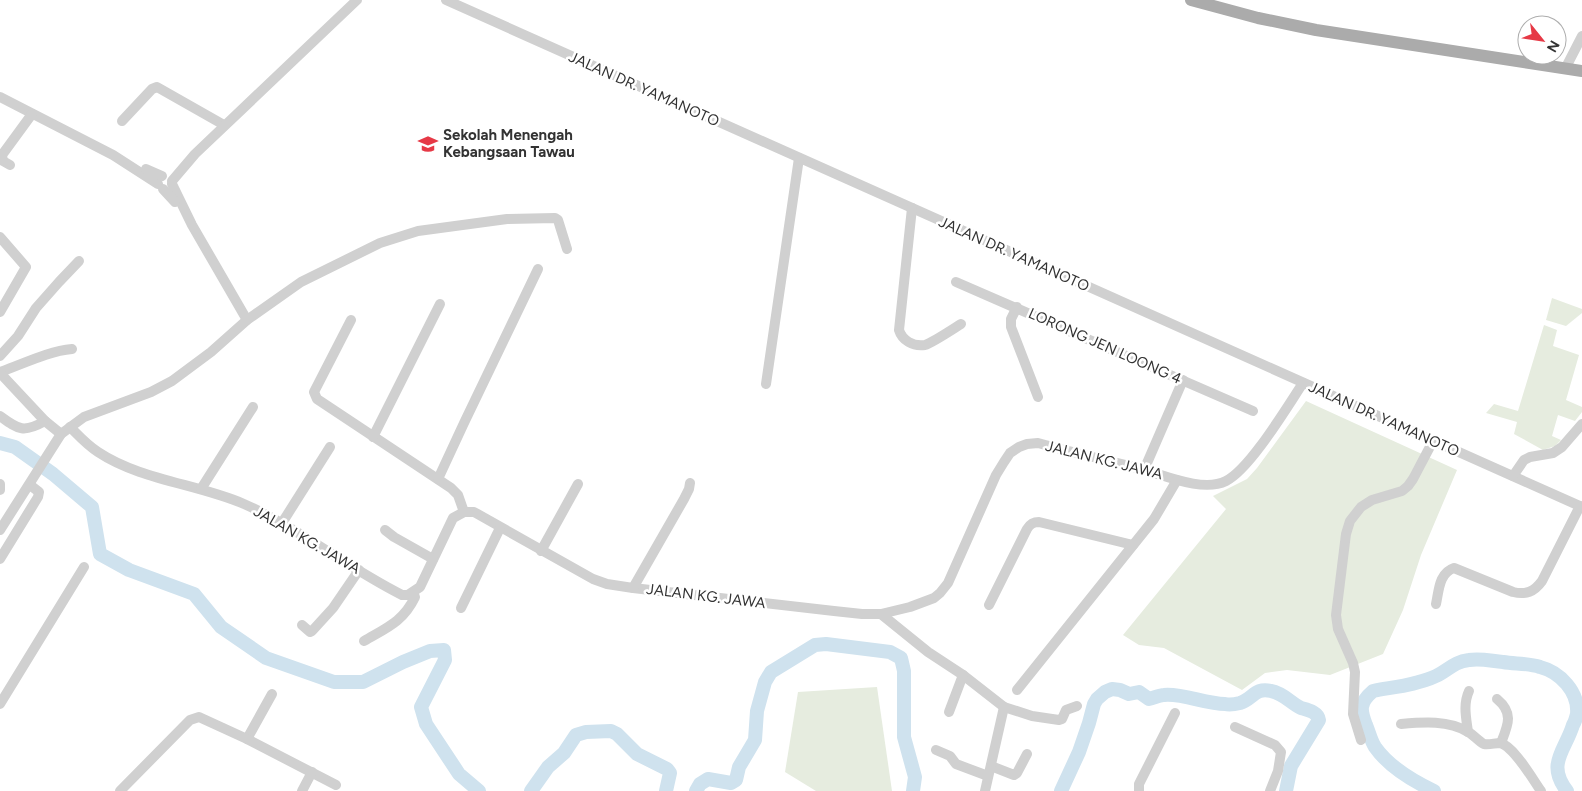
<svg xmlns="http://www.w3.org/2000/svg" width="1582" height="791" viewBox="0 0 1582 791" font-family="Figtree,sans-serif">
<style>
.green{fill:#e6ecdf}
.lines{fill:none;stroke-linecap:round;stroke-linejoin:round}
.river{stroke:#cfe2ee;stroke-width:14}
.minor{stroke:#d0d0d0;stroke-width:10}
.major{stroke:#ababab;stroke-width:12}
.labels{text-anchor:middle;stroke-width:5;stroke-linejoin:round;paint-order:stroke}
.street-label{font-size:15px;fill:#333;stroke:#fff}
.poi-label{font-size:15px;font-weight:bold;fill:#333;stroke:#fff;text-anchor:start}
</style>
<rect width="100%" height="100%" fill="#fff"/>
<g class="green">
<path d="M 1552,298 L 1582,309 L 1582,313 L 1566,326 L 1546,320 Z"/>
<path d="M 1544,325 L 1557,330 L 1553,346 L 1579,355 L 1566,400 L 1582,407 L 1582,412 L 1575,421 L 1558,415 L 1552,436 L 1561,440 L 1555,446 L 1543,450 L 1514,434 L 1517,422 L 1486,413 L 1494,404 L 1518,411 Z"/>
<path d="M 1306,401 L 1457,470 L 1421,555 L 1403,610 L 1383,654 L 1330,675 L 1287,670 L 1265,673 L 1242,690 L 1164,648 L 1139,645 L 1123,635 L 1226,509 L 1213,496 L 1247,479 L 1257,468 Z"/>
<path d="M 877,687 L 892,791 L 816,791 L 785,772 L 798,692 Z"/>
</g>
<g class="lines">
<g class="river">
<path d="M 0,443 L 15,447 L 53,474 L 92,507 L 100,554 L 129,570 L 194,594 L 221,627 L 266,658 L 334,682 L 363,682 L 403,662 L 430,651 L 444,650 L 445,660 L 421,707 L 426,724 L 459,774 L 479,791"/>
<path d="M 531,791 L 548,767 L 564,753 L 576,735 L 586,732 L 611,731 L 617,734 L 637,754 L 667,769 L 670,773 L 666,791"/>
<path d="M 696,791 L 700,784 L 708,779 L 731,783 L 736,780 L 739,767 L 755,740 L 757,711 L 765,682 L 771,672 L 815,645 L 826,644 L 890,652 L 901,658 L 904,671 L 904,737 L 915,777 L 913,791"/>
<path d="M 1061,791 L 1079,752 L 1089,723 L 1094,704 L 1097,699 L 1105,692 L 1112,689 L 1120,690 L 1129,694 L 1139,692 L 1149,699 C 1154,698 1159,695 1164,695 C 1182,693 1206,704 1225,704 C 1229,705 1236,704 1240,703 C 1253,699 1255,687 1271,691 C 1283,693 1291,703 1301,708 C 1308,710 1318,712 1319,720 L 1291,766 L 1286,791"/>
<path d="M 1434,791 C 1413,781 1389,767 1375,747 C 1371,741 1369,732 1366,725 C 1360,710 1359,703 1373,691 C 1393,687 1417,685 1436,676 C 1449,670 1453,662 1469,660 C 1481,658 1491,661 1503,662 C 1515,664 1528,663 1540,667 C 1560,672 1579,692 1577,714 C 1576,718 1575,722 1573,725 C 1565,751 1546,764 1567,791"/>
</g>
<g class="minor">
<path d="M 446,0 L 1582,507"/>
<path d="M 1565,69 L 1582,36"/>
<path d="M 0,97 L 113,155 L 158,184"/>
<path d="M 122,121 L 152,89 L 157,87 L 224,125"/>
<path d="M 10,165 L 3,161 L 2,155 L 32,114"/>
<path d="M 146,169 L 162,176"/>
<path d="M 172,181 L 195,154 L 357,0"/>
<path d="M 172,184 L 192,225 L 247,320"/>
<path d="M 163,189 L 175,202"/>
<path d="M 912,208 L 899,330 C 902,340 913,347 925,345 C 932,343 953,329 961,324"/>
<path d="M 0,237 L 26,267 L 0,312"/>
<path d="M 956,282 L 1253,411"/>
<path d="M 1017,307 L 1011,319 L 1011,327 L 1038,397"/>
<path d="M 351,320 L 314,392 L 317,399 L 451,488 L 458,495 L 464,512"/>
<path d="M 0,356 L 18,336 L 36,308 L 59,282 L 79,261"/>
<path d="M 0,372 C 23,364 48,351 72,349"/>
<path d="M 0,373 L 45,421 L 61,434"/>
<path d="M 766,384 L 799,158"/>
<path d="M 0,416 C 19,430 24,433 45,421"/>
<path d="M 70,427 C 79,436 87,445 98,452 C 140,480 198,484 244,504 C 300,529 348,568 402,595 L 408,595 L 420,587 L 453,518 L 464,512 L 474,512 L 593,579 L 607,584 L 633,588 L 834,611 L 862,614 L 881,614 L 910,607 L 934,598 L 940,593 L 948,583 L 996,475 L 1004,462 L 1010,453 L 1019,447 L 1027,444 L 1038,443 C 1071,452 1105,460 1138,468 C 1162,474 1202,493 1226,481 C 1250,469 1287,407 1303,383"/>
<path d="M 373,437 L 440,304"/>
<path d="M 1144,470 L 1183,380"/>
<path d="M 1513,476 L 1524,460 L 1530,457 L 1553,453 L 1562,447 L 1582,424"/>
<path d="M 438,479 L 464,423 L 538,269"/>
<path d="M 0,484 L 0,490"/>
<path d="M 201,489 L 253,407"/>
<path d="M 282,523 L 330,447"/>
<path d="M 0,530 L 61,434 L 84,417 L 151,392 L 172,381 L 211,352 L 247,320 L 301,282 L 380,243 L 418,231 L 507,219 L 555,218 L 558,220 L 567,249"/>
<path d="M 385,530 L 394,537 L 433,559"/>
<path d="M 541,551 L 578,484"/>
<path d="M 0,559 L 38,497 L 39,492 L 30,485"/>
<path d="M 633,588 L 684,499 L 689,489 L 690,483"/>
<path d="M 1436,604 C 1439,590 1439,573 1454,568 L 1513,592 C 1526,595 1534,592 1542,581 L 1580,506"/>
<path d="M 989,605 L 1027,529 C 1030,524 1033,522 1039,522 L 1133,545"/>
<path d="M 461,608 L 500,528"/>
<path d="M 881,614 L 928,652 L 963,675 L 1004,707 L 1032,716 L 1059,720 L 1062,719 L 1066,710 L 1077,706"/>
<path d="M 302,625 L 310,632 L 312,631 L 333,608 L 359,570"/>
<path d="M 364,641 C 386,628 403,622 415,597 L 413,593"/>
<path d="M 1017,690 L 1154,519 L 1177,480"/>
<path d="M 1497,699 C 1514,713 1508,725 1501,743"/>
<path d="M 0,704 L 84,567"/>
<path d="M 949,712 L 963,675"/>
<path d="M 1401,724 C 1423,722 1449,720 1468,732 C 1474,735 1478,741 1484,744 C 1489,745 1495,743 1500,743 C 1514,746 1533,780 1541,791"/>
<path d="M 1235,727 L 1275,745 L 1281,752 L 1278,771 L 1270,791"/>
<path d="M 1468,732 C 1466,717 1463,704 1469,691"/>
<path d="M 247,739 L 272,694"/>
<path d="M 1361,740 L 1353,714 L 1355,672 L 1353,663 L 1338,629 L 1336,615 L 1346,534 L 1350,521 L 1361,507 L 1372,500 L 1402,491 L 1408,486 L 1413,479 L 1433,441"/>
<path d="M 936,750 L 950,756 L 956,764 L 988,776"/>
<path d="M 991,766 L 1014,775 L 1017,773 L 1027,754"/>
<path d="M 120,791 L 190,720 L 199,717 L 247,739 L 336,785"/>
<path d="M 302,791 L 312,772"/>
<path d="M 985,791 L 1004,707"/>
<path d="M 1139,791 L 1139,784 L 1175,713"/>
</g>
<path class="major" d="M 1191,0 L 1258,18 L 1316,30 L 1582,71"/>
</g>
<defs>
<symbol id="school-bare" viewBox="-9 -9 18 18"><path d="M0-5L7-2L0 1L-7-2ZM-4 1L0 2.5L4 1V4Q0 6-4 4Z" fill="#e63946" stroke="#fff" stroke-width="2.5" paint-order="stroke"/></symbol>
</defs>
<g fill-rule="evenodd">
<use href="#school-bare" x="414" y="130" width="28" height="28"/>
</g>
<g class="labels">
<g class="street-label">
<text transform="translate(644 89) rotate(24)" y="5">JALAN DR. YAMANOTO</text>
<text transform="translate(1014 254) rotate(24)" y="5">JALAN DR. YAMANOTO</text>
<text transform="translate(1105 346) rotate(24)" y="5">LORONG JEN LOONG 4</text>
<text transform="translate(1384 419) rotate(24)" y="5">JALAN DR. YAMANOTO</text>
<text transform="translate(1104 460) rotate(14)" y="5">JALAN KG. JAWA</text>
<text transform="translate(307 540) rotate(30)" y="5">JALAN KG. JAWA</text>
<text transform="translate(706 596) rotate(7)" y="5">JALAN KG. JAWA</text>
</g>
<g class="poi-label">
<text x="443" y="140">Sekolah Menengah<tspan x="443" dy="17">Kebangsaan Tawau</tspan></text>
</g>
</g>
<g transform="translate(1542 40) rotate(120)"><circle r="24" fill="#ffffff" stroke="#adadad"/>
<path d="M0-4L9 19L0 12L-9 19Z" fill="#e63946"/>
<text y="-8" font-size="14" font-weight="bold" text-anchor="middle" fill="#333333">N</text>
</g>
</svg>
